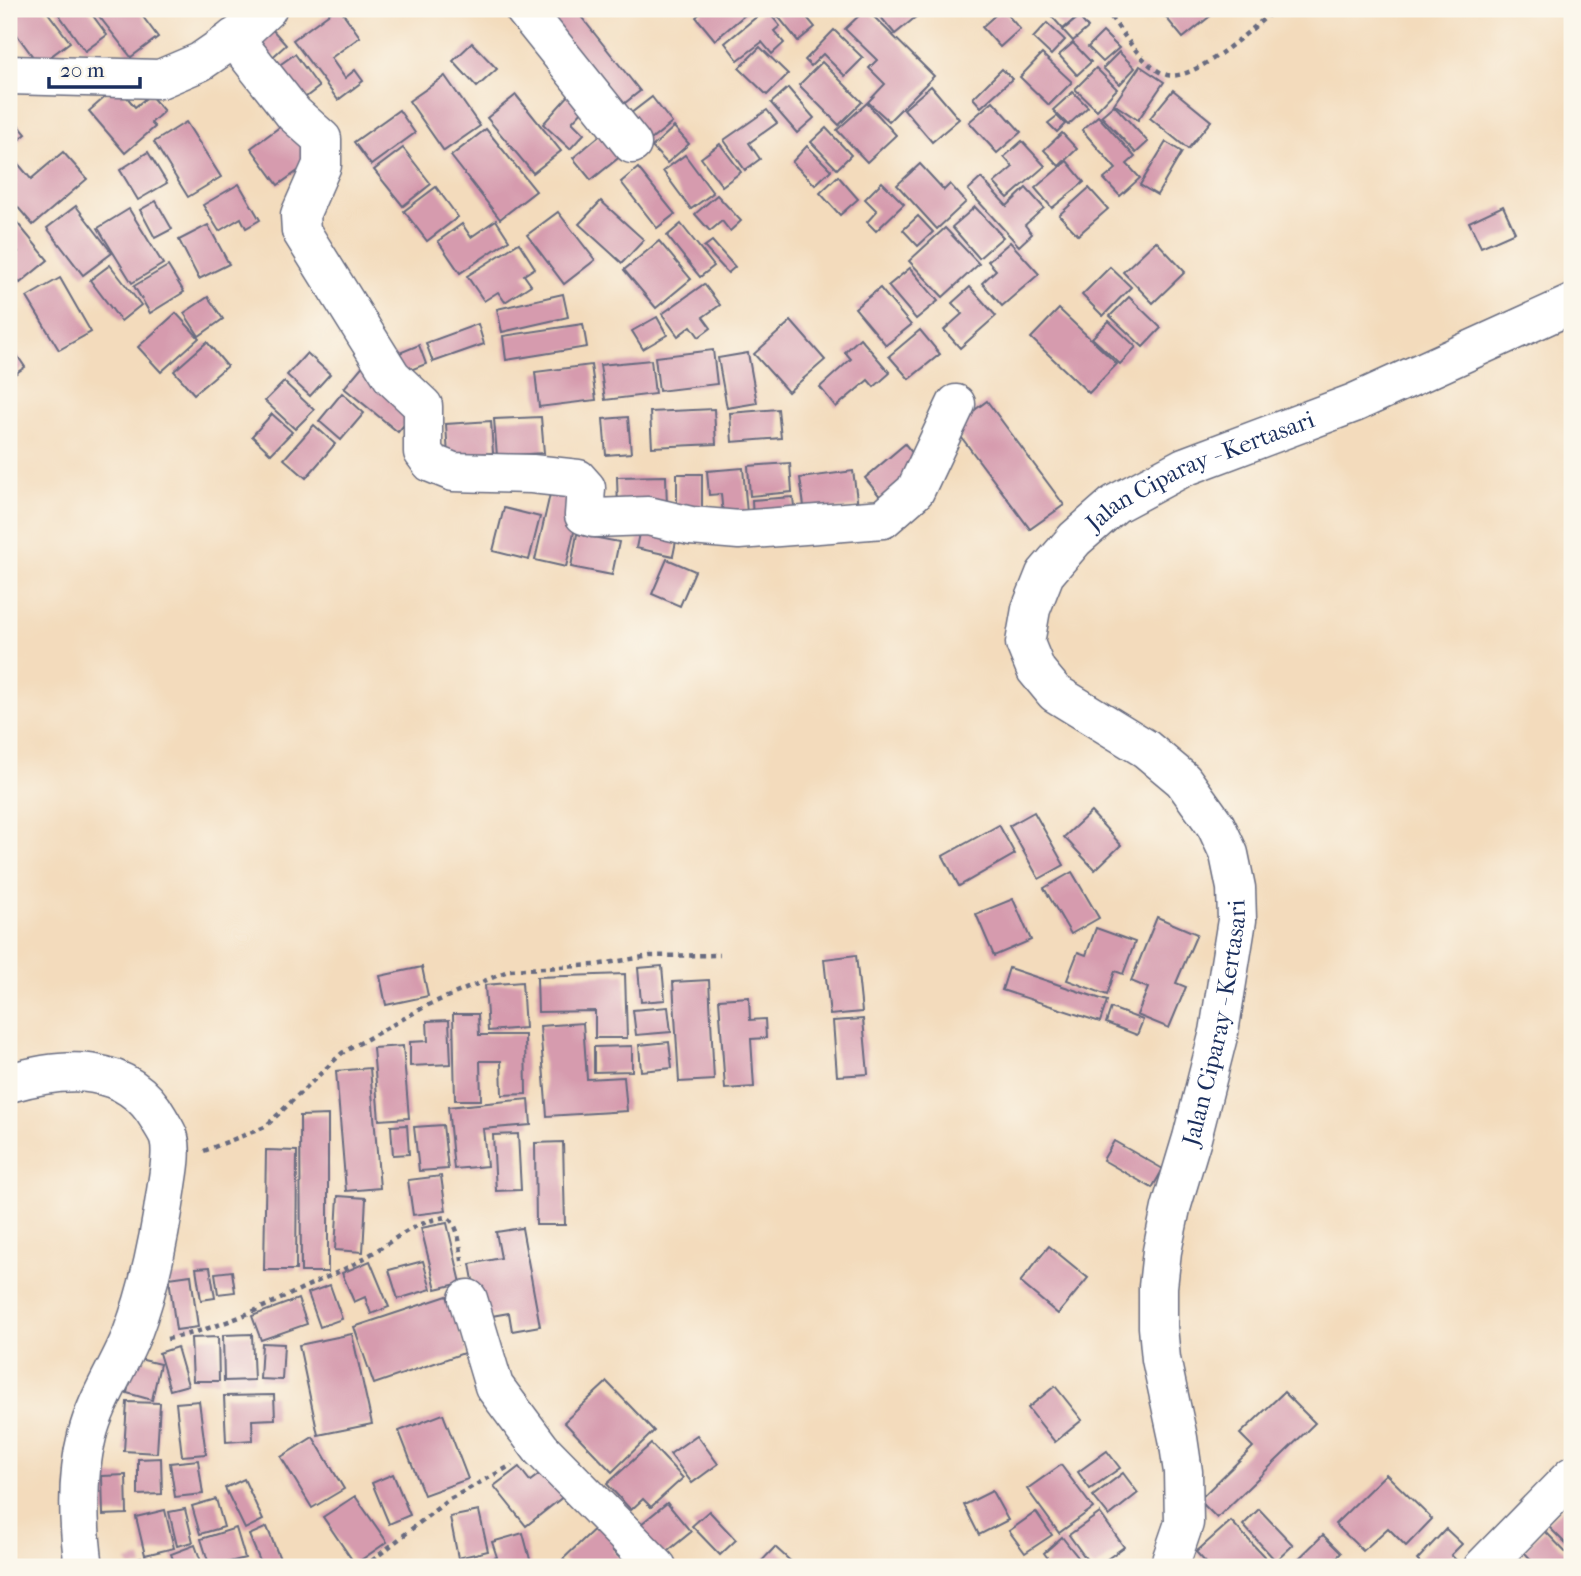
<svg xmlns="http://www.w3.org/2000/svg" width="1581" height="1576" viewBox="0 0 1581 1576" font-family="'IM FELL French Canon',serif">
<style>
.building{fill:#d69bae}
.lines{fill:none;stroke-linecap:round;stroke-linejoin:round}
.minor-casing{stroke:#676b7f;stroke-width:41}
.major-casing{stroke:#676b7f;stroke-width:41}
.path{stroke:#676b7f;stroke-width:4.5;stroke-dasharray:5 5;stroke-linecap:butt}
.minor{stroke:#fff;stroke-width:38}
.major{stroke:#fff;stroke-width:38}
.labels{text-anchor:middle;stroke-width:7;stroke-linejoin:round;paint-order:stroke}
.street-label{font-size:24px;fill:#1b2f5e;stroke:#fbf7ec}
</style>
<rect width="100%" height="100%" fill="#fbf7ec"/>
<filter id="ink" filterUnits="userSpaceOnUse"><feTurbulence type="fractalNoise" baseFrequency=".0143" numOctaves="2"/><feDisplacementMap in="SourceGraphic" scale="14" xChannelSelector="R" yChannelSelector="G"/><feConvolveMatrix kernelMatrix="1 2 1 2 8 2 1 2 1" color-interpolation-filters="sRGB"/></filter>
<filter id="wash" filterUnits="userSpaceOnUse"><feTurbulence type="fractalNoise" baseFrequency=".00686" numOctaves="4" result="noise"/><feDisplacementMap in="SourceGraphic" scale="28" xChannelSelector="R" yChannelSelector="G"/><feGaussianBlur stdDeviation="1.57" result="paint"/><feColorMatrix in="noise" values="0 0 0 0 0 0 0 0 0 0 0 0 0 0 0 0 0 1.4 0 .05"/><feComposite in="paint" operator="in"/></filter>
<g filter="url(#wash)">
<rect width="100%" height="100%" fill="#f3dbbc"/>
<g id="blocks">
<g class="building">
<path d="M 14,9 L 45,9 L 70,42 L 39,65 L 9,24 L 9,13 Z"/>
<path d="M 55,9 L 88,9 L 107,35 L 85,51 Z"/>
<path d="M 98,9 L 137,9 L 158,37 L 131,57 L 95,11 Z"/>
<path d="M 335,9 L 340,9 L 360,37 L 331,58 L 345,78 L 355,70 L 363,81 L 338,100 L 293,40 Z"/>
<path d="M 536,9 L 575,9 L 640,91 L 616,110 Z"/>
<path d="M 705,9 L 752,9 L 715,40 L 696,17 Z"/>
<path d="M 766,9 L 780,26 L 774,31 L 784,43 L 772,54 L 762,42 L 738,60 L 725,43 Z"/>
<path d="M 772,9 L 800,9 L 815,27 L 798,41 Z"/>
<path d="M 866,9 L 934,76 L 889,121 L 868,102 L 885,84 L 869,68 L 877,60 L 845,29 Z"/>
<path d="M 874,9 L 910,9 L 917,16 L 895,34 Z"/>
<path d="M 1002,9 L 1020,29 L 1000,47 L 982,27 Z"/>
<path d="M 1050,9 L 1071,9 L 1078,16 L 1063,29 L 1047,11 Z"/>
<path d="M 1159,9 L 1219,9 L 1183,38 Z"/>
<path d="M 1079,17 L 1088,28 L 1073,41 L 1063,30 Z"/>
<path d="M 264,20 L 286,45 L 267,62 L 244,37 Z"/>
<path d="M 1047,23 L 1065,40 L 1051,55 L 1033,38 Z"/>
<path d="M 834,30 L 863,58 L 845,76 L 823,54 L 811,66 L 805,60 Z"/>
<path d="M 1103,32 L 1119,48 L 1103,62 L 1088,47 Z"/>
<path d="M 472,43 L 497,69 L 477,87 L 453,61 Z"/>
<path d="M 1073,43 L 1091,62 L 1077,75 L 1059,55 Z"/>
<path d="M 760,47 L 788,74 L 767,95 L 739,68 Z"/>
<path d="M 1119,52 L 1135,68 L 1120,84 L 1103,68 Z"/>
<path d="M 295,54 L 319,87 L 298,103 L 274,69 Z"/>
<path d="M 1042,54 L 1072,82 L 1049,105 L 1020,77 Z"/>
<path d="M 822,62 L 862,102 L 839,125 L 799,85 Z"/>
<path d="M 1140,66 L 1164,82 L 1138,120 L 1114,104 Z"/>
<path d="M 1096,68 L 1117,89 L 1097,110 L 1075,89 Z"/>
<path d="M 1002,69 L 1012,79 L 981,107 L 973,98 Z"/>
<path d="M 445,76 L 480,126 L 444,151 L 409,101 Z"/>
<path d="M 118,86 L 135,107 L 150,95 L 164,111 L 151,123 L 155,127 L 125,153 L 89,111 Z"/>
<path d="M 931,86 L 959,119 L 932,142 L 904,109 Z"/>
<path d="M 788,88 L 814,118 L 797,133 L 771,103 Z"/>
<path d="M 1173,90 L 1211,121 L 1188,149 L 1150,118 Z"/>
<path d="M 1073,92 L 1088,107 L 1068,125 L 1053,110 Z"/>
<path d="M 570,94 L 585,108 L 572,122 L 584,134 L 570,149 L 543,124 Z"/>
<path d="M 516,95 L 561,151 L 533,173 L 487,118 Z"/>
<path d="M 652,97 L 672,123 L 647,143 L 626,117 Z"/>
<path d="M 993,101 L 1021,132 L 997,153 L 969,122 Z"/>
<path d="M 867,103 L 896,135 L 867,162 L 837,130 Z"/>
<path d="M 1114,105 L 1148,142 L 1136,153 L 1101,116 Z"/>
<path d="M 399,110 L 415,133 L 371,165 L 354,142 Z"/>
<path d="M 767,110 L 777,123 L 749,143 L 760,159 L 745,170 L 724,140 Z"/>
<path d="M 9,114 L 26,134 L 9,148 Z"/>
<path d="M 1057,116 L 1065,124 L 1057,132 L 1048,123 Z"/>
<path d="M 1098,116 L 1135,157 L 1127,164 L 1140,178 L 1120,196 L 1104,179 L 1116,169 L 1082,130 Z"/>
<path d="M 288,121 L 316,158 L 278,185 L 251,148 Z"/>
<path d="M 186,122 L 221,177 L 188,197 L 154,142 Z"/>
<path d="M 674,127 L 689,144 L 667,163 L 652,147 Z"/>
<path d="M 609,128 L 627,151 L 591,180 L 573,158 Z"/>
<path d="M 826,128 L 851,155 L 837,169 L 811,142 Z"/>
<path d="M 486,129 L 536,191 L 500,219 L 451,156 Z"/>
<path d="M 1062,133 L 1077,149 L 1059,166 L 1044,150 Z"/>
<path d="M 1022,141 L 1045,166 L 1008,198 L 994,183 L 1013,167 L 1004,157 Z"/>
<path d="M 1166,142 L 1182,152 L 1157,195 L 1140,185 Z"/>
<path d="M 720,144 L 741,172 L 722,186 L 701,158 Z"/>
<path d="M 807,146 L 831,170 L 815,185 L 792,162 Z"/>
<path d="M 403,148 L 431,184 L 403,206 L 374,170 Z"/>
<path d="M 63,152 L 87,179 L 33,225 L 9,197 L 9,153 L 31,179 Z"/>
<path d="M 148,152 L 167,183 L 138,200 L 120,170 Z"/>
<path d="M 685,155 L 713,193 L 691,209 L 663,171 Z"/>
<path d="M 1067,161 L 1084,182 L 1052,208 L 1035,188 Z"/>
<path d="M 920,164 L 944,190 L 950,184 L 966,202 L 937,229 L 897,185 Z"/>
<path d="M 638,168 L 675,214 L 657,228 L 621,182 Z"/>
<path d="M 838,176 L 858,199 L 840,215 L 820,193 Z"/>
<path d="M 981,178 L 1007,206 L 1026,188 L 1044,208 L 1025,225 L 1032,234 L 1019,246 L 968,190 Z"/>
<path d="M 882,182 L 904,204 L 876,231 L 867,222 L 877,211 L 865,199 Z"/>
<path d="M 239,184 L 260,220 L 246,228 L 241,218 L 219,231 L 203,205 Z"/>
<path d="M 436,187 L 458,217 L 427,241 L 404,211 Z"/>
<path d="M 1089,188 L 1108,209 L 1078,235 L 1059,215 Z"/>
<path d="M 717,195 L 741,221 L 730,231 L 722,221 L 710,231 L 695,214 Z"/>
<path d="M 156,201 L 172,229 L 155,238 L 140,210 Z"/>
<path d="M 601,201 L 644,240 L 622,263 L 579,224 Z"/>
<path d="M 76,206 L 112,253 L 83,275 L 47,228 Z"/>
<path d="M 1503,206 L 1515,232 L 1481,247 L 1469,222 Z"/>
<path d="M 975,207 L 1003,237 L 979,258 L 952,227 Z"/>
<path d="M 129,209 L 163,264 L 132,283 L 98,228 Z"/>
<path d="M 558,212 L 595,260 L 564,284 L 527,235 Z"/>
<path d="M 918,216 L 933,232 L 918,246 L 903,230 Z"/>
<path d="M 14,219 L 48,260 L 20,283 L 9,269 L 9,260 L 18,252 L 9,241 L 9,223 Z"/>
<path d="M 496,220 L 509,240 L 460,273 L 438,241 L 462,224 L 471,237 Z"/>
<path d="M 681,224 L 714,266 L 700,277 L 667,236 Z"/>
<path d="M 208,225 L 229,264 L 199,279 L 179,240 Z"/>
<path d="M 945,228 L 979,264 L 943,297 L 909,261 Z"/>
<path d="M 659,241 L 691,279 L 656,308 L 624,270 Z"/>
<path d="M 712,241 L 735,267 L 728,273 L 704,247 Z"/>
<path d="M 1156,241 L 1185,272 L 1153,303 L 1123,272 Z"/>
<path d="M 1010,242 L 1039,274 L 1002,306 L 982,283 L 996,270 L 988,261 Z"/>
<path d="M 519,243 L 535,268 L 524,275 L 531,285 L 505,302 L 498,292 L 484,301 L 467,276 Z"/>
<path d="M 110,265 L 141,305 L 121,321 L 90,280 Z"/>
<path d="M 168,266 L 184,292 L 150,313 L 134,286 Z"/>
<path d="M 1110,267 L 1131,287 L 1103,316 L 1082,295 Z"/>
<path d="M 910,268 L 938,301 L 916,319 L 888,286 Z"/>
<path d="M 60,278 L 91,332 L 59,350 L 27,297 Z"/>
<path d="M 704,284 L 720,305 L 703,317 L 711,328 L 699,337 L 691,326 L 678,336 L 662,314 Z"/>
<path d="M 970,287 L 996,316 L 960,348 L 944,330 L 962,314 L 952,303 Z"/>
<path d="M 880,288 L 911,325 L 886,345 L 855,308 Z"/>
<path d="M 563,294 L 568,317 L 502,332 L 497,309 Z"/>
<path d="M 208,297 L 223,319 L 199,336 L 184,313 Z"/>
<path d="M 1129,297 L 1161,328 L 1143,347 L 1110,316 Z"/>
<path d="M 1059,309 L 1117,364 L 1089,393 L 1031,338 Z"/>
<path d="M 176,313 L 199,338 L 161,372 L 138,347 Z"/>
<path d="M 657,317 L 667,335 L 643,349 L 632,331 Z"/>
<path d="M 791,321 L 825,360 L 788,392 L 754,354 Z"/>
<path d="M 1109,321 L 1136,347 L 1120,364 L 1092,338 Z"/>
<path d="M 478,324 L 484,344 L 433,362 L 426,343 Z"/>
<path d="M 583,324 L 587,347 L 506,360 L 503,336 Z"/>
<path d="M 920,330 L 940,354 L 909,379 L 889,356 Z"/>
<path d="M 860,338 L 890,373 L 874,387 L 868,380 L 836,407 L 820,387 L 851,359 L 845,352 Z"/>
<path d="M 207,342 L 227,366 L 194,394 L 174,371 Z"/>
<path d="M 419,345 L 426,364 L 400,374 L 392,356 Z"/>
<path d="M 12,348 L 25,367 L 9,378 L 9,350 Z"/>
<path d="M 713,350 L 717,384 L 659,391 L 655,357 Z"/>
<path d="M 307,353 L 330,374 L 310,396 L 287,375 Z"/>
<path d="M 748,353 L 757,403 L 727,408 L 718,358 Z"/>
<path d="M 651,360 L 655,394 L 605,400 L 600,365 Z"/>
<path d="M 365,363 L 419,407 L 398,432 L 344,388 Z"/>
<path d="M 591,365 L 596,400 L 539,407 L 535,372 Z"/>
<path d="M 284,382 L 314,410 L 295,429 L 265,401 Z"/>
<path d="M 342,393 L 364,413 L 341,440 L 319,421 Z"/>
<path d="M 987,401 L 1064,505 L 1030,529 L 953,426 Z"/>
<path d="M 714,409 L 716,444 L 652,447 L 650,412 Z"/>
<path d="M 778,409 L 781,438 L 732,442 L 730,413 Z"/>
<path d="M 272,414 L 292,432 L 271,454 L 252,436 Z"/>
<path d="M 541,417 L 544,453 L 497,456 L 494,419 Z"/>
<path d="M 628,417 L 631,453 L 606,455 L 603,419 Z"/>
<path d="M 491,421 L 493,453 L 448,456 L 446,424 Z"/>
<path d="M 314,425 L 335,444 L 306,478 L 284,459 Z"/>
<path d="M 905,444 L 923,466 L 882,499 L 865,478 Z"/>
<path d="M 790,463 L 792,492 L 750,496 L 748,466 Z"/>
<path d="M 743,468 L 747,513 L 723,515 L 721,494 L 709,495 L 707,471 Z"/>
<path d="M 853,471 L 858,506 L 805,513 L 800,478 Z"/>
<rect x="677" y="474" width="25" height="43"/>
<path d="M 666,476 L 667,507 L 618,509 L 617,477 Z"/>
<path d="M 553,481 L 584,488 L 566,567 L 535,560 Z"/>
<path d="M 793,497 L 795,517 L 753,521 L 752,500 Z"/>
<path d="M 504,508 L 540,517 L 529,560 L 493,551 Z"/>
<path d="M 642,519 L 679,526 L 673,556 L 636,548 Z"/>
<path d="M 577,534 L 619,542 L 612,575 L 571,567 Z"/>
<path d="M 667,559 L 695,571 L 680,606 L 652,594 Z"/>
<path d="M 1034,812 L 1064,865 L 1039,879 L 1009,826 Z"/>
<path d="M 1091,812 L 1121,845 L 1095,870 L 1064,837 Z"/>
<path d="M 999,825 L 1015,854 L 959,886 L 943,856 Z"/>
<path d="M 1072,872 L 1099,918 L 1071,934 L 1044,888 Z"/>
<path d="M 1013,899 L 1031,940 L 994,956 L 976,914 Z"/>
<path d="M 1157,917 L 1197,934 L 1176,983 L 1186,987 L 1169,1028 L 1137,1015 L 1148,988 L 1131,981 Z"/>
<path d="M 1096,928 L 1135,942 L 1123,974 L 1115,971 L 1107,995 L 1067,980 L 1078,952 L 1086,955 Z"/>
<path d="M 856,955 L 862,1012 L 830,1015 L 824,959 Z"/>
<path d="M 662,966 L 665,1000 L 641,1002 L 638,968 Z"/>
<path d="M 422,967 L 428,996 L 386,1005 L 380,976 Z"/>
<path d="M 1009,968 L 1107,1001 L 1100,1022 L 1002,990 Z"/>
<path d="M 625,974 L 627,1038 L 595,1038 L 595,1011 L 538,1012 L 537,977 Z"/>
<path d="M 709,980 L 714,1080 L 679,1082 L 673,982 Z"/>
<path d="M 522,982 L 525,1028 L 488,1031 L 485,985 Z"/>
<path d="M 749,997 L 750,1020 L 765,1019 L 766,1038 L 751,1039 L 754,1087 L 725,1089 L 719,999 Z"/>
<path d="M 668,1007 L 671,1032 L 636,1035 L 633,1010 Z"/>
<path d="M 1111,1008 L 1143,1020 L 1137,1035 L 1106,1023 Z"/>
<path d="M 453,1014 L 478,1014 L 479,1035 L 525,1035 L 526,1094 L 502,1095 L 501,1061 L 480,1061 L 481,1100 L 455,1100 Z"/>
<path d="M 863,1019 L 868,1074 L 837,1076 L 833,1021 Z"/>
<path d="M 449,1020 L 451,1064 L 410,1066 L 410,1042 L 428,1041 L 427,1021 Z"/>
<path d="M 583,1023 L 587,1079 L 624,1077 L 627,1111 L 547,1116 L 540,1026 Z"/>
<path d="M 669,1042 L 672,1068 L 641,1071 L 639,1045 Z"/>
<path d="M 403,1046 L 409,1118 L 379,1120 L 373,1048 Z"/>
<path d="M 632,1046 L 632,1071 L 594,1072 L 594,1047 Z"/>
<path d="M 370,1068 L 380,1188 L 346,1191 L 336,1071 Z"/>
<path d="M 529,1099 L 531,1125 L 483,1129 L 487,1166 L 454,1169 L 448,1107 Z"/>
<path d="M 328,1115 L 328,1272 L 301,1272 L 300,1116 Z"/>
<path d="M 407,1125 L 409,1154 L 393,1155 L 391,1126 Z"/>
<path d="M 443,1125 L 448,1169 L 419,1171 L 414,1127 Z"/>
<path d="M 518,1134 L 521,1190 L 496,1191 L 493,1135 Z"/>
<path d="M 1114,1141 L 1163,1169 L 1152,1188 L 1103,1160 Z"/>
<path d="M 563,1142 L 565,1225 L 536,1225 L 535,1143 Z"/>
<path d="M 266,1150 L 297,1151 L 296,1270 L 264,1270 Z"/>
<path d="M 441,1176 L 446,1211 L 413,1215 L 408,1180 Z"/>
<path d="M 338,1196 L 366,1198 L 363,1252 L 335,1250 Z"/>
<path d="M 447,1223 L 461,1283 L 436,1289 L 421,1228 Z"/>
<path d="M 522,1228 L 540,1326 L 512,1331 L 509,1313 L 480,1318 L 470,1264 L 501,1258 L 496,1232 Z"/>
<path d="M 1049,1246 L 1088,1278 L 1058,1314 L 1020,1282 Z"/>
<path d="M 370,1261 L 389,1307 L 371,1314 L 365,1297 L 354,1302 L 342,1273 Z"/>
<path d="M 423,1261 L 431,1289 L 398,1299 L 389,1270 Z"/>
<path d="M 210,1267 L 215,1298 L 201,1300 L 196,1268 Z"/>
<path d="M 232,1271 L 235,1292 L 218,1294 L 215,1273 Z"/>
<path d="M 191,1275 L 198,1327 L 176,1330 L 169,1278 Z"/>
<path d="M 330,1285 L 342,1319 L 320,1327 L 308,1293 Z"/>
<path d="M 447,1296 L 467,1352 L 374,1384 L 354,1327 Z"/>
<path d="M 298,1299 L 307,1324 L 261,1340 L 252,1316 Z"/>
<path d="M 252,1334 L 254,1380 L 224,1381 L 223,1335 Z"/>
<path d="M 352,1334 L 372,1424 L 318,1435 L 299,1345 Z"/>
<path d="M 218,1337 L 219,1381 L 193,1381 L 191,1338 Z"/>
<path d="M 262,1343 L 284,1344 L 282,1380 L 260,1379 Z"/>
<path d="M 177,1347 L 188,1385 L 170,1390 L 159,1353 Z"/>
<path d="M 135,1358 L 160,1364 L 152,1400 L 127,1393 Z"/>
<path d="M 607,1382 L 654,1431 L 612,1472 L 564,1422 Z"/>
<path d="M 1055,1386 L 1082,1420 L 1055,1442 L 1028,1408 Z"/>
<path d="M 1284,1392 L 1315,1423 L 1217,1518 L 1199,1500 L 1253,1447 L 1240,1434 Z"/>
<path d="M 274,1395 L 275,1419 L 252,1420 L 253,1440 L 226,1442 L 224,1396 Z"/>
<path d="M 199,1401 L 206,1454 L 182,1456 L 176,1403 Z"/>
<path d="M 127,1402 L 160,1403 L 157,1453 L 124,1451 Z"/>
<path d="M 443,1414 L 468,1479 L 424,1495 L 399,1431 Z"/>
<path d="M 697,1435 L 718,1464 L 692,1483 L 670,1454 Z"/>
<path d="M 313,1437 L 344,1489 L 312,1508 L 281,1457 Z"/>
<path d="M 651,1444 L 683,1478 L 651,1507 L 643,1499 L 631,1510 L 607,1484 Z"/>
<path d="M 1107,1451 L 1120,1468 L 1090,1489 L 1078,1472 Z"/>
<path d="M 161,1458 L 162,1494 L 138,1495 L 138,1459 Z"/>
<path d="M 198,1460 L 203,1494 L 175,1497 L 170,1463 Z"/>
<path d="M 1061,1465 L 1093,1508 L 1059,1533 L 1027,1489 Z"/>
<path d="M 519,1467 L 530,1481 L 549,1467 L 569,1492 L 526,1526 L 494,1486 Z"/>
<path d="M 1123,1473 L 1138,1493 L 1109,1516 L 1093,1496 Z"/>
<path d="M 393,1474 L 410,1515 L 389,1524 L 372,1483 Z"/>
<path d="M 1386,1474 L 1432,1519 L 1406,1546 L 1388,1528 L 1363,1551 L 1335,1524 Z"/>
<path d="M 126,1475 L 127,1514 L 103,1515 L 102,1476 Z"/>
<path d="M 244,1479 L 263,1520 L 245,1529 L 225,1488 Z"/>
<path d="M 992,1491 L 1008,1520 L 979,1535 L 964,1505 Z"/>
<path d="M 355,1496 L 387,1542 L 355,1564 L 323,1517 Z"/>
<path d="M 216,1499 L 224,1527 L 200,1534 L 192,1506 Z"/>
<path d="M 667,1503 L 691,1532 L 659,1558 L 635,1529 Z"/>
<path d="M 1563,1508 L 1572,1517 L 1572,1539 L 1567,1545 L 1546,1524 Z"/>
<path d="M 185,1509 L 193,1542 L 177,1546 L 169,1512 Z"/>
<path d="M 1259,1509 L 1293,1545 L 1276,1561 L 1243,1525 Z"/>
<path d="M 165,1510 L 174,1548 L 145,1555 L 136,1517 Z"/>
<path d="M 479,1511 L 488,1551 L 458,1558 L 450,1517 Z"/>
<path d="M 709,1511 L 736,1540 L 720,1555 L 692,1526 Z"/>
<path d="M 1036,1512 L 1052,1535 L 1025,1553 L 1009,1531 Z"/>
<path d="M 1100,1513 L 1124,1547 L 1096,1567 L 1092,1567 L 1069,1535 Z"/>
<path d="M 603,1521 L 623,1542 L 613,1551 L 625,1563 L 621,1567 L 571,1567 L 563,1559 Z"/>
<path d="M 1231,1521 L 1274,1567 L 1210,1567 L 1196,1552 Z"/>
<path d="M 267,1527 L 280,1559 L 262,1566 L 249,1535 Z"/>
<path d="M 236,1528 L 245,1558 L 210,1567 L 201,1539 Z"/>
<path d="M 1446,1529 L 1462,1544 L 1451,1555 L 1463,1567 L 1424,1567 L 1417,1560 Z"/>
<path d="M 1544,1530 L 1572,1559 L 1572,1567 L 1538,1567 L 1523,1551 Z"/>
<path d="M 523,1533 L 532,1567 L 461,1567 L 497,1557 L 492,1542 Z"/>
<path d="M 1323,1535 L 1341,1553 L 1327,1567 L 1290,1567 Z"/>
<path d="M 1062,1537 L 1069,1546 L 1086,1567 L 1043,1567 L 1050,1561 L 1044,1553 Z"/>
<path d="M 195,1545 L 203,1567 L 176,1567 L 171,1554 Z"/>
<path d="M 775,1547 L 797,1567 L 756,1567 Z"/>
<path d="M 141,1558 L 143,1567 L 129,1567 L 127,1562 Z"/>
<path d="M 1522,1560 L 1529,1567 L 1514,1567 Z"/>
</g>
</g>
</g>
<g filter="url(#ink)">
<use href="#blocks" fill-opacity="0" stroke="#676b7f" stroke-width="2"/>
<g class="lines">
<defs>
<g id="minor">
<path d="M 524,9 L 632,144"/>
<path d="M 234,38 L 294,114 L 322,139 L 322,165 L 300,215 L 301,231 L 392,377 L 423,406 L 423,452 L 431,463 L 453,472 L 532,474 L 578,479 L 586,488 L 584,515 L 594,518 L 648,516 L 691,526 L 739,530 L 883,519 L 915,491 L 956,404"/>
<path d="M 9,75 L 160,79 L 200,62 L 239,35 L 267,9"/>
<path d="M 9,1083 C 65,1067 127,1062 159,1119 C 162,1125 167,1131 169,1138 C 173,1152 169,1171 167,1185 C 160,1235 150,1287 132,1334 C 118,1369 96,1400 87,1436 C 76,1478 78,1524 84,1567"/>
<path d="M 468,1299 L 494,1386 L 541,1449 L 657,1567"/>
<path d="M 1483,1567 L 1572,1476"/>
</g>
<g id="major">
<path id="s1" d="M 1169,1567 L 1184,1523 L 1183,1472 L 1178,1438 L 1161,1359 L 1158,1327 L 1158,1287 L 1162,1251 L 1171,1208 L 1192,1138 L 1219,1032 L 1237,920 L 1236,888 L 1229,854 L 1216,826 L 1183,780 L 1146,749 L 1055,693 L 1036,670 L 1025,643 L 1031,609 L 1045,574 L 1075,539 L 1115,504 L 1184,467 L 1354,403 L 1572,304"/>
</g>
</defs>
<use href="#minor" class="minor-casing"/>
<use href="#major" class="major-casing"/>
<g class="path">
<path d="M 1105,9 C 1120,28 1143,68 1167,75 C 1196,82 1254,26 1276,9"/>
<path d="M 204,1151 L 265,1127 L 342,1053 L 428,1005 L 510,970 L 595,965 L 650,956 L 720,955"/>
<path d="M 167,1339 C 216,1329 259,1310 303,1288 C 322,1279 343,1271 361,1260 C 390,1244 413,1221 447,1217 C 461,1226 460,1252 463,1267"/>
<path d="M 364,1567 L 448,1500 L 512,1465"/>
</g>
<use href="#minor" class="minor"/>
<use href="#major" class="major"/>
</g>
</g>
<g class="labels">
<g class="street-label">
<text dy="8" stroke="none"><textPath href="#s1" startOffset="1292">Jalan Ciparay - Kertasari</textPath></text>
<text dy="8" stroke="none"><textPath href="#s1" startOffset="556">Jalan Ciparay - Kertasari</textPath></text>
</g>
</g>
<rect width="1581" height="1576" fill="none" stroke="#fbf7ec" stroke-width="35"/>
<path d="M49 77v10h91v-10" fill="none" stroke="#1b2f5e" stroke-width="3.5"/>
<text x="60" y="77" font-size="21" fill="#1b2f5e" stroke="#fbf7ec" stroke-width="5" paint-order="stroke">20 m</text>
</svg>
